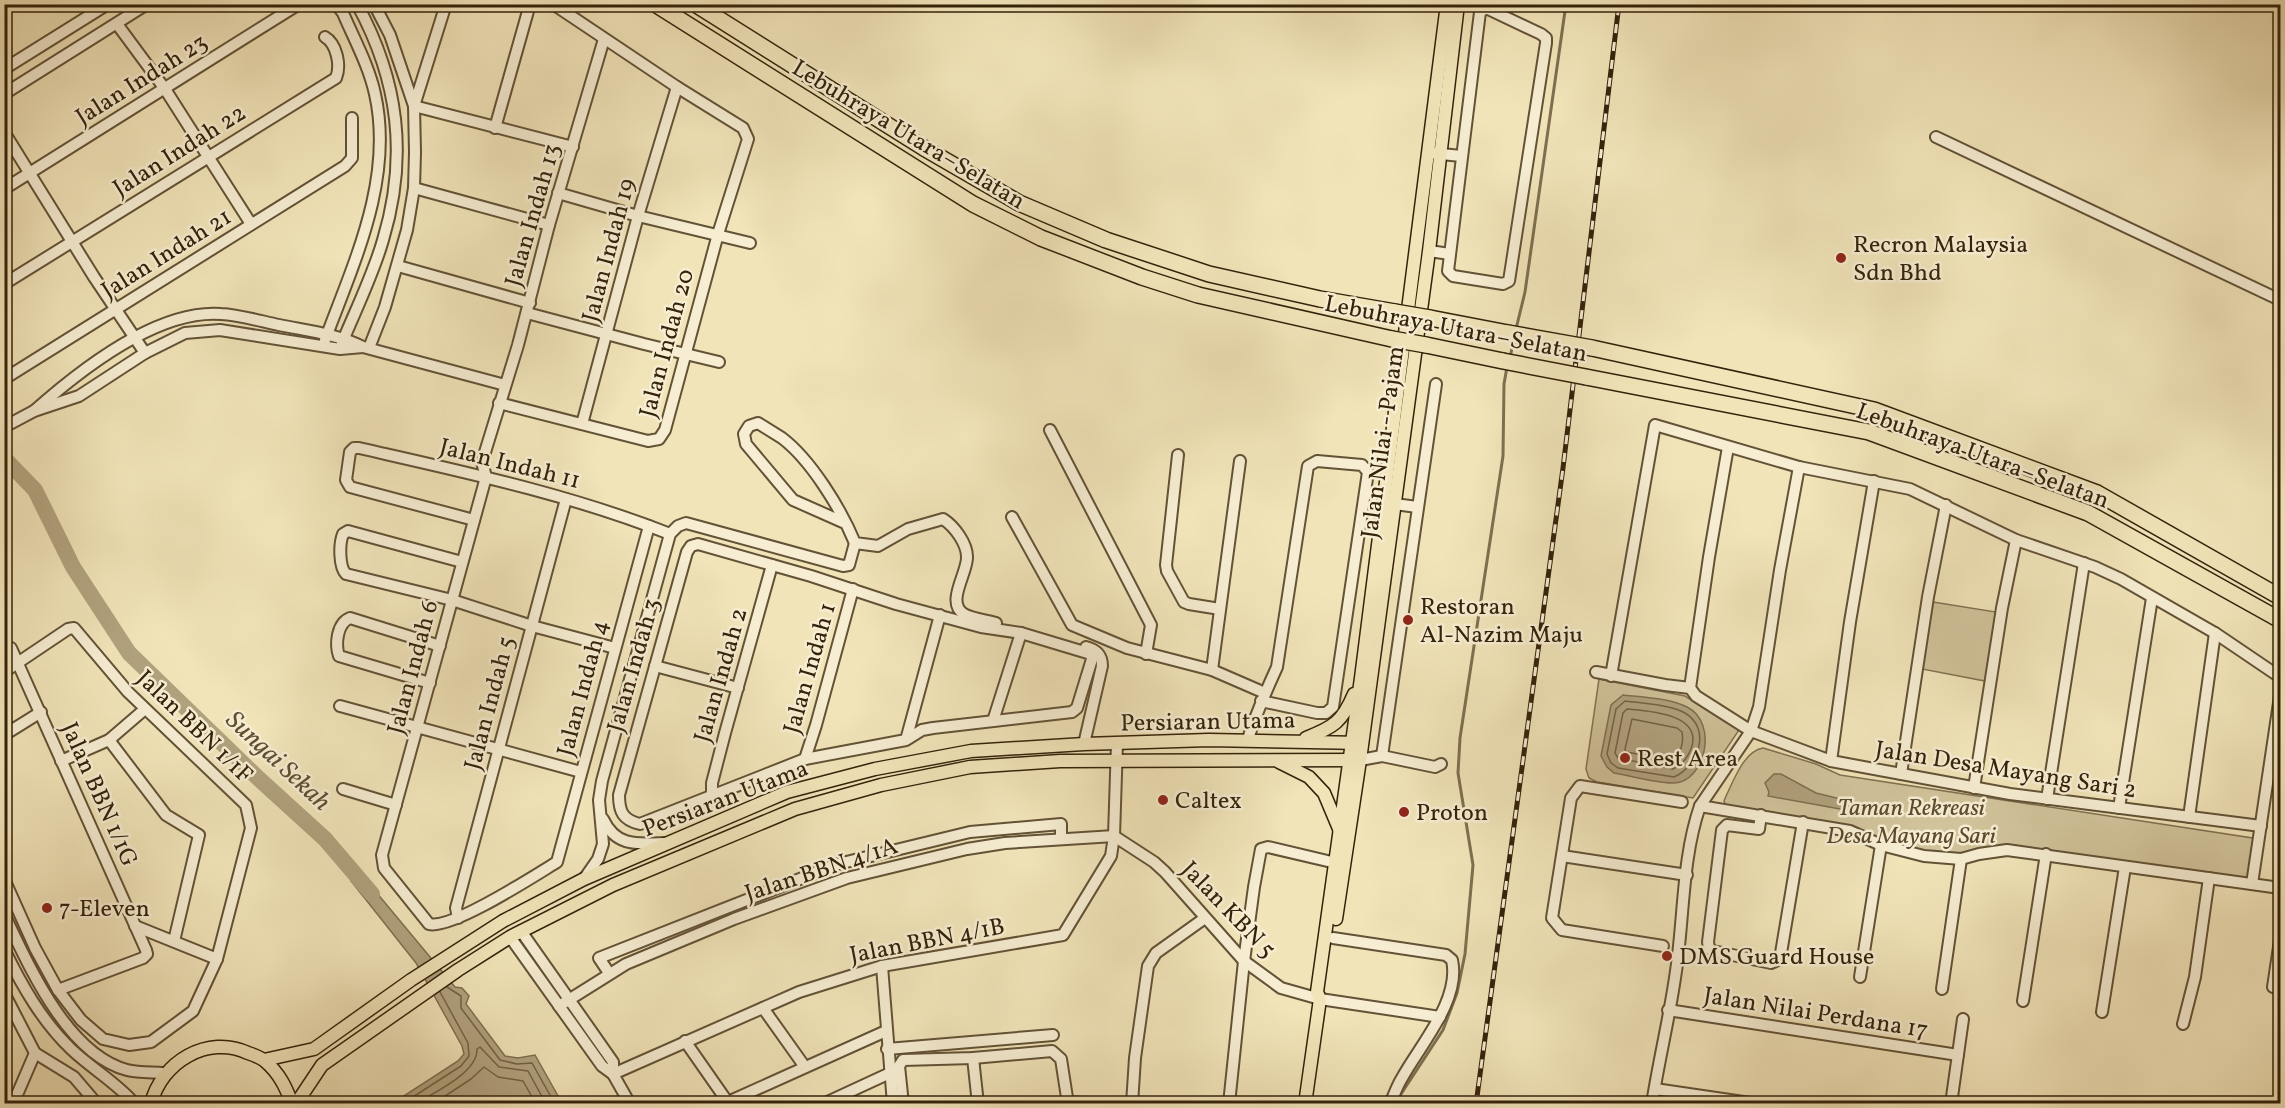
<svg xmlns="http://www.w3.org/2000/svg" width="2285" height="1108" viewBox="0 0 2285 1108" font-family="Vollkorn,serif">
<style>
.green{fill:#d1c39b;stroke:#827252;stroke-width:1.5}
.water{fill:#b1a27e;stroke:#7f6f50;stroke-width:1.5}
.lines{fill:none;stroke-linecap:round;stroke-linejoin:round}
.shore{stroke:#726244;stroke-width:1.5}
.stream{stroke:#7f6f50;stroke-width:3}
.river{stroke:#b1a27e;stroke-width:16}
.minor-casing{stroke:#635236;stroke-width:14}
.major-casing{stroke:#34220a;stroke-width:15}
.highway-casing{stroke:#34220a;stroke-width:18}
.minor{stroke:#f6edd2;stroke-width:10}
.major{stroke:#f1e4b9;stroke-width:12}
.highway{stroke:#f1e4b9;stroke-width:15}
.rail-casing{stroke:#34220a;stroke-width:5}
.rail{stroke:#f6edd2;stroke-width:3;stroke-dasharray:9;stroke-linecap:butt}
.highway-bridge-casing{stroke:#34220a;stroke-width:18;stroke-linecap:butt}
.highway-bridge{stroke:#f1e4b9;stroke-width:15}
.poi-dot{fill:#8f2418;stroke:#f6edd2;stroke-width:2}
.labels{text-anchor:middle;stroke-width:5;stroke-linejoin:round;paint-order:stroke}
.street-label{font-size:24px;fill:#34220a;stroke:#f6edd2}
.poi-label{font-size:24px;fill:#34220a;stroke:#f6edd2;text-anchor:start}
.park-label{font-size:24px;font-style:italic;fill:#5b4a2e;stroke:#f6edd2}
.water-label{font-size:26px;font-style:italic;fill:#604f33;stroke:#f6edd2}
</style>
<rect width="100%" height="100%" fill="#f1e4b9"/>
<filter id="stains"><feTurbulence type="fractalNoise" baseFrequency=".00333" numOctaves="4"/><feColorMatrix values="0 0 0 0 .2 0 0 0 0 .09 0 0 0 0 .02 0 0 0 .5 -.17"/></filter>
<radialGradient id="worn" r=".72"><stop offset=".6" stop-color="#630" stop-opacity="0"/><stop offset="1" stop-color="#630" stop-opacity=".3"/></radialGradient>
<g class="green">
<path d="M 1933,602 L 1996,612 L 1985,681 L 1922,669 Z"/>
<path d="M 1599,679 L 1685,696 L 1739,730 L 1693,798 L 1597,782 L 1589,778 L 1586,769 Z"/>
<path d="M 1763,748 L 1816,764 L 1840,775 L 2259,839 L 2253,887 L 2013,851 L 1960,861 L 1899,853 L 1851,829 L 1727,808 L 1724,801 L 1726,796 C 1734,780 1744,751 1763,748 Z"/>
</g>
<g class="water">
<path d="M 1623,695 C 1642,697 1669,698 1687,707 C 1719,723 1705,782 1674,783 C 1659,784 1631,776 1614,773 L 1607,767 L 1601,756 L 1611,705 Z"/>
<path d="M 1774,774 L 1781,774 L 1816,793 L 1849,801 L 1848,808 L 1840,809 L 1768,796 L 1769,792 L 1765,783 Z"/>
<path d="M 361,874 L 455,987 L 462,988 L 469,996 L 466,1004 L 505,1056 L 518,1058 L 535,1055 L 562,1103 L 393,1103 L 458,1061 L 464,1054 L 462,1046 L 416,963 L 351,881 Z"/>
</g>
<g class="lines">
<g class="shore">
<path d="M 1625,701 C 1641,703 1672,705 1685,713 C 1712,729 1698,767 1674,777 L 1618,768 L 1611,763 L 1607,754 L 1616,709 Z"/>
<path d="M 1627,709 C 1649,711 1704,714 1691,749 C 1687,759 1682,765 1673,769 L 1618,758 L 1615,753 L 1623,713 Z"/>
<path d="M 1632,719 L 1677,728 L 1682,732 C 1684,743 1681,754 1671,760 L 1626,752 L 1625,749 Z"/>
<path d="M 447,987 L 461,996 L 461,1008 L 500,1060 L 517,1064 L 532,1063 L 555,1104"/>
<path d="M 402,1104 L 461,1066 L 469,1056 L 468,1043 L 440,992"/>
<path d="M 416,1104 C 434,1092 478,1073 477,1049 L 480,1047 L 499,1067 L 528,1071 L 546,1104"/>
<path d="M 433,1104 L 471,1079 L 484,1067 L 498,1077 L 523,1081 L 536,1104"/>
</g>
<g class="stream">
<path d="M 1516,329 L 1525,292 L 1566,4"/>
<path d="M 1510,358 L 1514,338"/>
<path d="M 1398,1104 L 1401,1094 L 1443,1030 L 1457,993 L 1465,954 L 1473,865 L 1458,773 L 1460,738 L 1503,456 L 1504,384 L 1507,367"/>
</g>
<path class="river" d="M 4,458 L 35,490 L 73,567 L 129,653 L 258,778 L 325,839 L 372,894"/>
<defs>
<g id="minor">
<path d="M 1486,8 L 1541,34 L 1546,38 L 1546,43 L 1509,281 L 1503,284 L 1453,276 L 1448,271 L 1480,12 Z"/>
<path d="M 117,24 L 165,89 L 251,224"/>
<path d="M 4,69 L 108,4"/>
<path d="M 4,94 L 147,4"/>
<path d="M 414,106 L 573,147"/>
<path d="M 414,106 L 446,4"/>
<path d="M 495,128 L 530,4"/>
<path d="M 4,132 L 94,277 L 145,353"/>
<path d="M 1936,137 L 2280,300"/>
<path d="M 1432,153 L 1461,156"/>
<path d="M 414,188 L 549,225"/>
<path d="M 4,189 L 299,4"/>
<path d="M 558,193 L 638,216 L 750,243"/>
<path d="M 1429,251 L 1450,254"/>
<path d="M 398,266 L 530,303"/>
<path d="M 4,284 L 336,78 C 341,66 337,44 325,37"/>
<path d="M 527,313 L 644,344 L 719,362"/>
<path d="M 325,340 C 354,262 394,179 375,94 C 369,66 354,39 343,13 L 336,4"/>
<path d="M 342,343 C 356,309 373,275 383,240 C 408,157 399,81 357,4"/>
<path d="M 369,348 L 385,307 L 407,230 L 414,188 L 415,152 L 414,106 L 390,35 L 374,4"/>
<path d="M 4,379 L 345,166 L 352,158 L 352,118"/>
<path d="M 499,403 L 648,441 L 659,439 L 665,430 L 718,234 L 748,139 L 743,128 L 677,87 L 553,4"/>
<path d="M 34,411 C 79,371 157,309 221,314 C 240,315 260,321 279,325 C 308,331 337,334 363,347 L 505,385"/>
<path d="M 582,424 L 638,216 L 677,87"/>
<path d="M 4,427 L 34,411 L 79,396 L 145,353 L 185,333 L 220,330 L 340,349 L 363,347"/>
<path d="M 1050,430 L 1151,625 L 1146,654"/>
<path d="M 1178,455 L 1166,565 L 1167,571 L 1184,602 L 1189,604 L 1220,609"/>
<path d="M 486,477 L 382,855 L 384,868 L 429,924 C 451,930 534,876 557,862 L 649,526"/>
<path d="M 486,477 L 482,462 L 518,345 L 549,225 L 604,39"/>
<path d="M 1395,504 L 1417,507"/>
<path d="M 1012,517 L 1072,625 L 1127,648 L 1212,670 L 1265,693"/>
<path d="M 474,520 L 350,487 L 346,480 L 350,452 L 354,448 L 359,448 C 464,472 569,494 670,534"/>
<path d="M 845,523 L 793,500 L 746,444 L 744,434 L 749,426 L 758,423 C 766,428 774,433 782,438 C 811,460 841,509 855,543 L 878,546 L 908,529 L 943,519 C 954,526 967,543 967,557 C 968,572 945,603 964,614 C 973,619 986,620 996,623"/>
<path d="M 462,562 L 348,531 L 343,534 C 339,544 339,567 346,574 L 452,600 L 532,626 L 615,648"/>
<path d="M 11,648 L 146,950 L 147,954 L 143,958 L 58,990"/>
<path d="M 655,666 L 738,688"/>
<path d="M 1212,670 L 1240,461"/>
<path d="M 4,672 L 68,629 L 74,628 L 128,692 L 246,805 L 251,828 L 217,959 L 193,1011 L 151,1042 L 129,1045 L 103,1039 L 81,1020 L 58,990 L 35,948 L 4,879"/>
<path d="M 1596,672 L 1665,685 L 1690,688 L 1696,696 L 1751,731 L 1831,761 L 2010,794 L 2261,826"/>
<path d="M 1611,676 L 1655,425 L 1799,467 L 1910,489 L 2016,540 L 2095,567 L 2121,579 L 2215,633 L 2280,677"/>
<path d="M 430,683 L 339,656 C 335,644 337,623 350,618 L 440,646"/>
<path d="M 1690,688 L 1709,557 L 1728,447"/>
<path d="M 340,706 L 581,772"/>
<path d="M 993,721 L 1021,633"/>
<path d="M 4,735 L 41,712"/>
<path d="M 1248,739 C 1256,714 1266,691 1277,667 L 1308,466 L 1317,461 L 1362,465 L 1368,472 L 1333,707 L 1326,713 L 1317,713 L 1261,701"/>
<path d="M 109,740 L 166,815 L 199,835 L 174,941"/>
<path d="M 906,740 L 922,730 L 933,728 L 1072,712 L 1077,708 L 1092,659 L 1091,654 L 1021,633 L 981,627 L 896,604 L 811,576 L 698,544 L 691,546 L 687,552 L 619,795 C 619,812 623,820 640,824 L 805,759 L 906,740 L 940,615"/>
<path d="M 1084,744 L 1102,666 C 1102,655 1097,650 1086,647"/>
<path d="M 1382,756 L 1436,384"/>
<path d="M 805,759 L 816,725 L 853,589"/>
<path d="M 1360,760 L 1382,756 L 1435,767 L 1441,764"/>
<path d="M 61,761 L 109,740 L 145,709"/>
<path d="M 1831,761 L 1850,622 L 1874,481"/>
<path d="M 1901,774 L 1928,597 L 1946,505"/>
<path d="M 1974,788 L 2002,608 L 2016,540"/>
<path d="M 343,789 L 396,805"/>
<path d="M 712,796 L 712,783 L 725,733 L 772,565"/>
<path d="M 2047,799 L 2084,563"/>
<path d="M 1700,806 L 1850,831 L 1881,845 L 1924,856 L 1961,859 L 1979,854 L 2007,850 L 2280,888"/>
<path d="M 2119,808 L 2152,598"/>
<path d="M 1761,815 L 1759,829 L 1727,825 L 1722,830 L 1708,942 L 1709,948 L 1713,951 L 1771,963 L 1780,959 L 1803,822"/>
<path d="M 2189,817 L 2215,633"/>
<path d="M 603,819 C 616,847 637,844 664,843"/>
<path d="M 1562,856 L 1687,875"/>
<path d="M 584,879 L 598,859 L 603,844 L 599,800 L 602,781 L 670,534 L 678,526 L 686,523 L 843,566 L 849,565 L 855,543"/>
<path d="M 2252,884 L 2280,696"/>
<path d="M 4,914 C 29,966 67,1054 127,1070 C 139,1073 153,1072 164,1073"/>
<path d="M 458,918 L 456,908 L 566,499"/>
<path d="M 135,926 L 217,959"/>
<path d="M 521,931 L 613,1062 L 613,1074 L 630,1104"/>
<path d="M 510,937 L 602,1066 L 613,1074"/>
<path d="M 1333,938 L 1446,955 L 1452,960 C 1461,1000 1420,1045 1402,1078 C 1397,1086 1394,1095 1390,1104"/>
<path d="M 1663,946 L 1562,930 L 1552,918 L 1571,798 L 1580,786 L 1682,802"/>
<path d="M 4,949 C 22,986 42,1021 71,1049 C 92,1069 116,1082 135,1104"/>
<path d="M 882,966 L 893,1104"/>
<path d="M 609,973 L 599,958 L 838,864 L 970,832 L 1061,824 L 1061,839"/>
<path d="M 1860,977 L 1881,845"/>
<path d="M 2273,987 L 2280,940"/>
<path d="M 1942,989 L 1961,859"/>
<path d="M 4,993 L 35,1053 L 74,1077 L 97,1104"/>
<path d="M 2023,1001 L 2046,854"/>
<path d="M 559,1006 L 626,964 L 734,919 L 847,878 L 967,849 L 1005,843 L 1114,836 L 1154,862 L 1165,872 L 1244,961 L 1281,988 L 1320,999 L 1440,1017"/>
<path d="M 763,1008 L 805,1067"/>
<path d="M 1668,1010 L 1958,1055"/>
<path d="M 2102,1012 L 2125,867"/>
<path d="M 2183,1024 L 2195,977 L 2209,878"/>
<path d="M 685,1041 L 729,1104"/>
<path d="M 887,1049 L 1053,1035"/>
<path d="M 973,1058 L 978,1104"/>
<path d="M 613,1074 L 799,992 L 882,966 L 1063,935 L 1111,856 L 1114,836 L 1117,743"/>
<path d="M 1655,1089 L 1757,1104"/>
<path d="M 728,1102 L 886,1031"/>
<path d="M 1067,1102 L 1101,1104"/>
<path d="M 13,1104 L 35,1053"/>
<path d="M 823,1104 L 890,1073"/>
<path d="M 903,1104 L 899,1066 L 903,1060 L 973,1058 L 1052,1051 L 1061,1059 L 1068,1104"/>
<path d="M 1132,1104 L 1135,1058 L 1148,966 L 1156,953 L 1205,918"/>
<path d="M 1229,1104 L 1244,961 L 1254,887 L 1261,849 L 1268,847 L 1336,863"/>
<path d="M 1652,1104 C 1659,1059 1670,1015 1676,971 C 1684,917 1682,858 1700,806 L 1751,731 L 1759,707 L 1780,570 L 1799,467"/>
<path d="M 1951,1104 L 1963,1019"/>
</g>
<g id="major">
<path d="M 1306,738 C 1334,727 1342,722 1354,694"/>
<path d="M 1279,762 L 1309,777 L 1324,793 L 1340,831"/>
<path d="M 1336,919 L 1360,760 L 1429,251 L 1458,4"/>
<path d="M 264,1060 L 314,1049 L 411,980 L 503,921 L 584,879 L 787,792 L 875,769 L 971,751 L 1084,744 L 1209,740 L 1362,743"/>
<path d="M 151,1104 C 161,1062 208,1034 248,1053 C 254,1055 260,1057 265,1061 C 279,1073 286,1087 292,1104"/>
<path d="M 296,1104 L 322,1065 L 458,970 L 510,937 L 613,885 L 795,809 L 881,785 L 970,767 L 1060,761 L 1360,760"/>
<path d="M 1305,1104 L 1320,999 L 1317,992 L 1361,678 L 1447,4"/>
</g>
<g id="highway">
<path d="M 655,4 L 973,204 L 1041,238 L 1142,277 L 1198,295 L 1392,339"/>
<path d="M 695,4 L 924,148 L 1019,203 L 1106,240 L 1209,274 L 1320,299 L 1395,312"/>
<path d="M 1430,318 L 1508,333"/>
<path d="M 1426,345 L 1503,361"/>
<path d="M 1592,348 L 1874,410 L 2097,493 L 2280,597"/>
<path d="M 1586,377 L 1869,432 L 2088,513 L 2280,620"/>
</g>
</defs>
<use href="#minor" class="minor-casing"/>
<use href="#major" class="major-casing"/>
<use href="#highway" class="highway-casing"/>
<use href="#minor" class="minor"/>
<use href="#major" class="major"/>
<use href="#highway" class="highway"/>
<defs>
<path id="rail" d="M 1476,1104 L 1563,468 L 1619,4"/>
</defs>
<use href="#rail" class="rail-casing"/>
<use href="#rail" class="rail"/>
<defs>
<g id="highway-bridge">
<path d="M 1395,312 L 1430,318"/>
<path d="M 1508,333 L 1592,348"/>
<path d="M 1392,339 L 1426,345"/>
<path d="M 1503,361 L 1586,377"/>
</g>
</defs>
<use href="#highway-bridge" class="highway-bridge-casing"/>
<use href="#highway-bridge" class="highway-bridge"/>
</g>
<g class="poi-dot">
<circle cx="1841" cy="258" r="6"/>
<circle cx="1408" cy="620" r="6"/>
<circle cx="1625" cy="758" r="6"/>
<circle cx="1163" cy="800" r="6"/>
<circle cx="1404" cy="812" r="6"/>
<circle cx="47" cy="908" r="6"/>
<circle cx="1667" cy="956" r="6"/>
</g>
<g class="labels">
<g class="street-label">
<text transform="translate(141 79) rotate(-32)" y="8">Jalan Indah 23</text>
<text transform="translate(909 134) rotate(31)" y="8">Lebuhraya Utara–Selatan</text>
<text transform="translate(179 150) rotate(-32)" y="8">Jalan Indah 22</text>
<text transform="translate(532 215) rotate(-74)" y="8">Jalan Indah 13</text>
<text transform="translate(608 250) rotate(-75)" y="8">Jalan Indah 19</text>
<text transform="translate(166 253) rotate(-32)" y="8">Jalan Indah 21</text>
<text transform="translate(1456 328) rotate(11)" y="8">Lebuhraya Utara–Selatan</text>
<text transform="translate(666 343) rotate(-75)" y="8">Jalan Indah 20</text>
<text transform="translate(1382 442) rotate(-82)" y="8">Jalan Nilai - Pajam</text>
<text transform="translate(1983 455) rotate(20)" y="8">Lebuhraya Utara–Selatan</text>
<text transform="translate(510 463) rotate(14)" y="8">Jalan Indah 11</text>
<text transform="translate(633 665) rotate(-74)" y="8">Jalan Indah 3</text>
<text transform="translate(412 667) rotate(-75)" y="8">Jalan Indah 6</text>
<text transform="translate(809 668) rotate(-74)" y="8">Jalan Indah 1</text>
<text transform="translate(720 675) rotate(-74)" y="8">Jalan Indah 2</text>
<text transform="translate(582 688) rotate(-75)" y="8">Jalan Indah 4</text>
<text transform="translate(489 703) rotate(-75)" y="8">Jalan Indah 5</text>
<text transform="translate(1208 721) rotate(-1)" y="8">Persiaran Utama</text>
<text transform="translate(195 726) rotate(44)" y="8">Jalan BBN 1/1F</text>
<text transform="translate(2006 769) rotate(9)" y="8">Jalan Desa Mayang Sari 2</text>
<text transform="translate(100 794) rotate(66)" y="8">Jalan BBN 1/1G</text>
<text transform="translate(725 798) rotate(-21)" y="8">Persiaran Utama</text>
<text transform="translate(821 869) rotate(-18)" y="8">Jalan BBN 4/1A</text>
<text transform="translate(1229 909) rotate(46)" y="8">Jalan KBN 5</text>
<text transform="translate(927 940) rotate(-11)" y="8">Jalan BBN 4/1B</text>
<text transform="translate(1816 1012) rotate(9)" y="8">Jalan Nilai Perdana 17</text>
</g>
<g class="poi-label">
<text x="1853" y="252">Recron Malaysia<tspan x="1853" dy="28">Sdn Bhd</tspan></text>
<text x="1420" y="614">Restoran<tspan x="1420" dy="28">Al-Nazim Maju</tspan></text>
<text x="1637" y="766">Rest Area</text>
<text x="1175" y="808">Caltex</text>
<text x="1416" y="820">Proton</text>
<text x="59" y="916">7-Eleven</text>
<text x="1679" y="964">DMS Guard House</text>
</g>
<g class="park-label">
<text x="1911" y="815">Taman Rekreasi<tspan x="1911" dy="28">Desa Mayang Sari</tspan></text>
</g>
<g class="water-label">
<text transform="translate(279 760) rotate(43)" y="9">Sungai Sekah</text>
</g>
</g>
<rect width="2285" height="1108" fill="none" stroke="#f1e4b9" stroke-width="24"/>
<rect x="6" y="6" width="2273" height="1096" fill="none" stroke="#34220a" stroke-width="3"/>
<rect x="12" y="12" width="2261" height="1084" fill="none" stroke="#34220a" stroke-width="1.5"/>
<rect width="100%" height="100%" filter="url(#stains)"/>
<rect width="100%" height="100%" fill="url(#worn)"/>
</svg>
